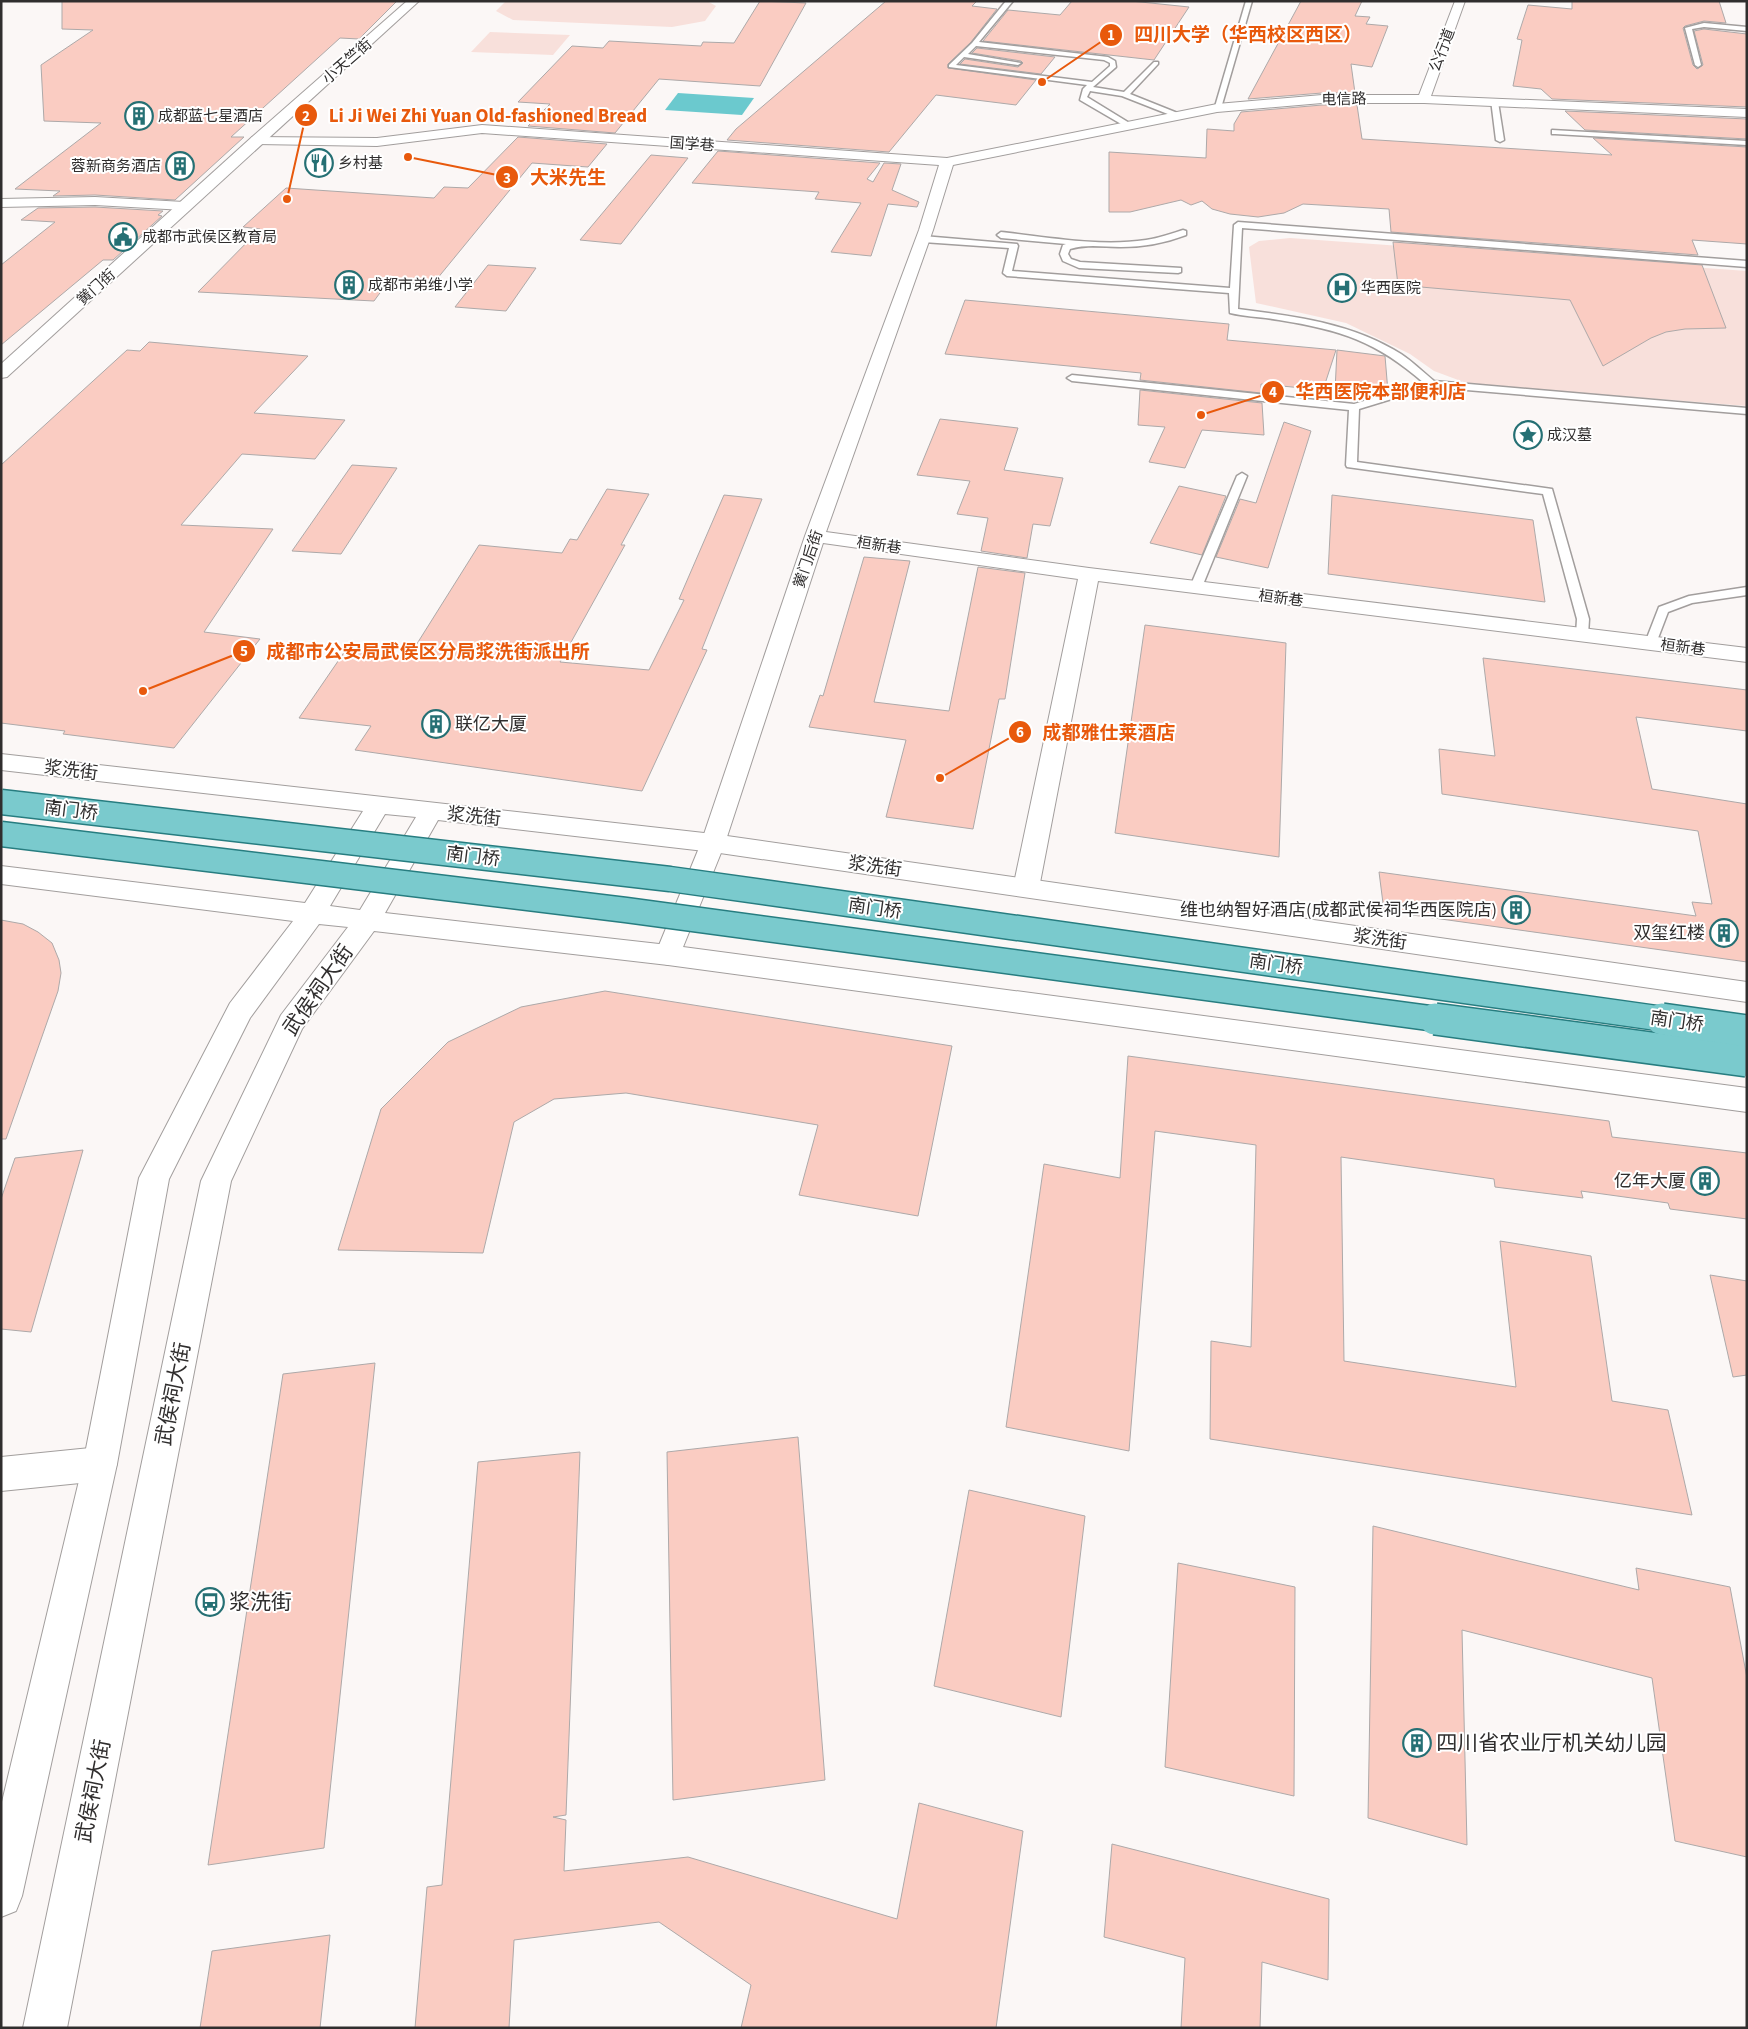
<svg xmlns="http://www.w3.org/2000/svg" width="1748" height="2029" viewBox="0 0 1748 2029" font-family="'Source Sans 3','Noto Sans SC',sans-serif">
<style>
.green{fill:#f8e0db}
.water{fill:#6bc9ce}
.building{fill:#faccc2;stroke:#ada9a9}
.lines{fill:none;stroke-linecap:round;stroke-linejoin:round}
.lane-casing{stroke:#a29e9d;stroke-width:3}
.street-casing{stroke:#a29e9d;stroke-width:2}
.secondary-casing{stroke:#a29e9d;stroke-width:2}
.lane{fill:#fff;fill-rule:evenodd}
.street{fill:#fff;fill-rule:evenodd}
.secondary{fill:#fff;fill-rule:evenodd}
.primary-bridge-far1-casing{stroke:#277d80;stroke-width:27;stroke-linecap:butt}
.primary-bridge-casing{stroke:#277d80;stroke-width:34;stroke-linecap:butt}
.primary-bridge-far1{stroke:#7acacd;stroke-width:24}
.primary-bridge{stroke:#7acacd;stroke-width:31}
.labels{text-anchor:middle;stroke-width:4;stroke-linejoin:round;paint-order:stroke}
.far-street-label{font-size:15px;fill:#302e2e;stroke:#fff}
.far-poi-label{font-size:15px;fill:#302e2e;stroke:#fff;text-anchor:start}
.poi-label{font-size:18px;fill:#302e2e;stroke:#fff;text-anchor:end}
.street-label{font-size:18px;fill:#302e2e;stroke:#fff}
.near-street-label{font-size:21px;fill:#302e2e;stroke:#fff}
.near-poi-label{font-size:21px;fill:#302e2e;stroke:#fff;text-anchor:start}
.leader{fill:none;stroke:#e8590c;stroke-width:2}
.callout-dot{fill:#e8590c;stroke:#fff;stroke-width:2}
.mark-label{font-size:15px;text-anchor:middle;font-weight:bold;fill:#fff}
.callout-label{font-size:19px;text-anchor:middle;font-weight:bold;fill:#e8590c;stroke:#fff;stroke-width:4;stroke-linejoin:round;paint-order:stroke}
</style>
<rect width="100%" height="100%" fill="#fbf7f6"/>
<g class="green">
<path d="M 506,1 L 707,1 L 716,6 L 705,21 L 672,27 L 513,20 L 496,11 Z"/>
<path d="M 490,32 L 570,35 L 553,55 L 471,52 Z"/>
<path d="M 1290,238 L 1747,271 L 1747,406 L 1469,384 L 1434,371 L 1410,354 L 1346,323 L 1256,303 L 1249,247 L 1259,241 Z"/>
</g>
<path class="water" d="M 678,93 L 754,98 L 742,115 L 665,110 Z"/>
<g class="building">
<path d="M 62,1 L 397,1 L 359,39 L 340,38 L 231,137 L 244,137 L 175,200 L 95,195 L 53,196 L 60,191 L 15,189 L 101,123 L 44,121 L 41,65 L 93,30 L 62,29 Z"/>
<path d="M 760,1 L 806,3 L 760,86 L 659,79 L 615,133 L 528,126 L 550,104 L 518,102 L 572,46 L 603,48 L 609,41 L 701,46 L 703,42 L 734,43 Z"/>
<path d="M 886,1 L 977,1 L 972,6 L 997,9 L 971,42 L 948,64 L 948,68 L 1036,80 L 1016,105 L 936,95 L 889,152 L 727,140 L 736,129 Z"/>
<path d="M 1072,1 L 1131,1 L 1189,7 L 1154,60 L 983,41 L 1008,10 L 1060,15 Z"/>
<path d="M 1301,1 L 1362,1 L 1355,16 L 1370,17 L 1366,24 L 1388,26 L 1372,67 L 1351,64 L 1355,93 L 1322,93 L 1248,99 Z"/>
<path d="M 1572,1 L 1719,1 L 1726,23 L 1704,21 L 1685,26 L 1683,28 L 1693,65 L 1697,69 L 1703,65 L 1694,31 L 1704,29 L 1747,34 L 1747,107 L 1552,99 L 1541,89 L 1513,86 L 1522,40 L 1517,39 L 1528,5 L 1572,9 Z"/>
<path d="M 977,48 L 1055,57 L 1041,74 L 960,64 L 965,59 L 1018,67 L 1023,63 L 1021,61 L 972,53 Z"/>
<path d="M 1322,105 L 1357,105 L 1362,139 L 1612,155 L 1593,138 L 1747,147 L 1747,244 L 1692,240 L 1698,255 L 1391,232 L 1389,209 L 1303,204 L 1284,213 L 1258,217 L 1230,214 L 1212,209 L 1202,201 L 1191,205 L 1181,200 L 1130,212 L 1109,212 L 1109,152 L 1206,158 L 1207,129 L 1234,131 L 1234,124 L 1241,112 Z"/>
<path d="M 1565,111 L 1747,119 L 1747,139 L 1585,130 Z"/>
<path d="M 518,137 L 607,144 L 588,167 L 532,163 L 432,285 L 388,282 L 374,301 L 198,292 L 260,229 L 243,227 L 286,188 L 434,198 L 444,187 L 468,188 Z"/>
<path d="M 718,151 L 880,163 L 867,179 L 873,182 L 884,163 L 901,164 L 892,190 L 919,202 L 917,207 L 888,204 L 871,256 L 831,252 L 861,203 L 815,199 L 819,192 L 692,183 Z"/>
<path d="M 651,155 L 688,158 L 621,244 L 580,240 Z"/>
<path d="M 95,207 L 163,211 L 158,215 L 162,216 L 113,260 L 103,260 L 1,345 L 1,265 L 55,222 L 21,220 L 38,208 Z"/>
<path d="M 1393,242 L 1702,265 L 1726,328 L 1685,329 L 1666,332 L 1651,338 L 1603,366 L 1570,300 L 1398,285 Z"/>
<path d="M 488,265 L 536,268 L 506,311 L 455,307 Z"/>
<path d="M 965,300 L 1229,324 L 1227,340 L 1336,350 L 1323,390 L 1261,384 L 1261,393 L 1140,380 L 1141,373 L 945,354 Z"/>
<path d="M 149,342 L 308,356 L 254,413 L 345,420 L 315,459 L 242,454 L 181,525 L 273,529 L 204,632 L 260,639 L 174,748 L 63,734 L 65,731 L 1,723 L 1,465 L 127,350 L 140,351 Z"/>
<path d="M 1337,350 L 1385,356 L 1388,392 L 1356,401 L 1346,400 L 1345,392 L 1335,391 Z"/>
<path d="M 1140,390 L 1262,403 L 1264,435 L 1202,430 L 1185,468 L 1149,462 L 1165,427 L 1138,425 Z"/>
<path d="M 940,419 L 1018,428 L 1004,470 L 1063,478 L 1050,526 L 1033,524 L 1027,558 L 981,551 L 988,518 L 957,514 L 970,481 L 917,475 Z"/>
<path d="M 1284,422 L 1311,431 L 1268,568 L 1216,557 L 1240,499 L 1256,503 Z"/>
<path d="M 352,465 L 397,468 L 341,554 L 292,551 Z"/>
<path d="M 1179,486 L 1226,496 L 1202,555 L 1150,543 Z"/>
<path d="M 607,489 L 649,494 L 621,545 L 625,545 L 560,662 L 649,670 L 684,600 L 679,599 L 724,495 L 762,499 L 702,649 L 707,650 L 642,791 L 355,750 L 371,726 L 299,718 L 345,651 L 408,658 L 479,545 L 562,553 L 570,539 L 577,540 Z"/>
<path d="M 1332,495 L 1533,520 L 1545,602 L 1328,574 Z"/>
<path d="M 864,557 L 910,561 L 874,702 L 949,711 L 978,567 L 1025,573 L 1005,699 L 999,699 L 973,829 L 886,817 L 906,740 L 809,727 L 820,695 L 823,696 Z"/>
<path d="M 1145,625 L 1286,643 L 1279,857 L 1115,833 Z"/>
<path d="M 1483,658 L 1747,690 L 1747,731 L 1636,717 L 1652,789 L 1747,804 L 1747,962 L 1384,911 L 1379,872 L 1696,916 L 1692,902 L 1712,904 L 1698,831 L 1442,794 L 1439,749 L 1495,756 Z"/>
<path d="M 1,920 L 23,924 L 38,932 L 52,943 L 59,960 L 61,973 L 58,991 L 6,1139 L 1,1139 Z"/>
<path d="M 605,991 L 952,1046 L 918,1216 L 799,1195 L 818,1125 L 626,1093 L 554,1099 L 514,1122 L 483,1253 L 338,1250 L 381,1109 L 448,1042 L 521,1007 Z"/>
<path d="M 1128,1056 L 1609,1121 L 1612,1137 L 1747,1153 L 1747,1219 L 1670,1209 L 1668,1203 L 1581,1191 L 1583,1198 L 1495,1187 L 1494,1179 L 1341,1157 L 1344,1361 L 1516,1387 L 1500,1241 L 1591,1256 L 1612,1401 L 1668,1410 L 1692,1515 L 1210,1439 L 1211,1341 L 1251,1347 L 1256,1145 L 1155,1131 L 1129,1451 L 1006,1427 L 1044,1164 L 1120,1178 Z"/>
<path d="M 83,1150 L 31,1332 L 1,1329 L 1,1199 L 15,1158 Z"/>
<path d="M 1710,1275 L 1747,1281 L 1747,1375 L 1733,1377 Z"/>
<path d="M 375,1363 L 324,1848 L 208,1865 L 283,1374 Z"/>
<path d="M 798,1437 L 825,1780 L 673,1800 L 667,1452 Z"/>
<path d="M 580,1452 L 566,1815 L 553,1817 L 566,1820 L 564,1871 L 688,1857 L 897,1919 L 919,1803 L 1023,1831 L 996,2028 L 741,2028 L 751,1985 L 659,1922 L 514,1940 L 509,2028 L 415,2028 L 427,1887 L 442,1885 L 478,1462 Z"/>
<path d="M 969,1490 L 1085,1516 L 1061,1717 L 934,1686 Z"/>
<path d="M 1373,1526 L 1639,1590 L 1636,1568 L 1730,1587 L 1747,1678 L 1747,1857 L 1675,1841 L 1652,1678 L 1462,1630 L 1467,1845 L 1368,1818 Z"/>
<path d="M 1178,1563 L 1295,1587 L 1294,1796 L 1165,1767 Z"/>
<path d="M 1112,1844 L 1329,1899 L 1328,1980 L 1262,1962 L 1260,2028 L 1181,2028 L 1185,1958 L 1104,1937 Z"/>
<path d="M 330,1935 L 320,2028 L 200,2028 L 212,1951 Z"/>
</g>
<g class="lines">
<defs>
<g id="lane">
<path d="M 1006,1 L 1013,1 L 979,42 L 1108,57 L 1115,61 L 1116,67 L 1093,87 L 1124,92 L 1154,62 L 1158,62 L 1158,64 L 1130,94 L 1185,116 L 1178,118 L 1122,96 L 1090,91 L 1087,97 L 1131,124 L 1131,128 L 1128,128 L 1080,100 L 1083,89 L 1087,85 L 949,67 L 949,65 L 972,43 ZM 976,46 L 1104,60 L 1110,63 L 1110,66 L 1092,82 L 956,65 L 964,57 L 1018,65 L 1021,63 L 968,54 Z"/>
<path d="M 1246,1 L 1252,1 L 1221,108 L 1214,110 Z"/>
<path d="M 1704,23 L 1747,27 L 1747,31 L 1704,27 L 1692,29 L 1701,65 L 1698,67 L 1695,65 L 1685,28 Z"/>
<path d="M 1491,100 L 1498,102 L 1504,140 L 1500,142 L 1496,140 Z"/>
<path d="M 1552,130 L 1747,141 L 1747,145 L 1555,134 L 1552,134 Z"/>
<path d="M 1238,222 L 1747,261 L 1747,267 L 1242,228 L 1238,309 C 1294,316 1352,323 1401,354 C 1413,362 1423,372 1434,381 L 1747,408 L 1747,414 L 1431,387 L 1359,409 L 1357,462 L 1552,489 L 1589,619 L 1588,635 L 1582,639 L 1576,635 L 1577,619 L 1543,494 L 1347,467 L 1346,465 L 1349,410 L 1072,381 L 1067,378 L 1072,375 L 1354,404 L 1424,383 C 1376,341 1341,330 1279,320 C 1263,317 1246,317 1230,313 L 1229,293 L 1007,276 L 1003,273 L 1009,248 L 923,242 L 919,239 L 923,236 L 1017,244 L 1018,246 L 1012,271 L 1230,288 L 1234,225 Z"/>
<path d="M 1183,230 L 1186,231 L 1186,235 C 1165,243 1144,247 1121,247 C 1103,247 1087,244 1070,249 L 1068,254 L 1071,259 L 1080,262 L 1181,268 L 1181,272 L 1178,273 L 1079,268 L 1063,261 L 1060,254 L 1063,245 L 1066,244 L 1001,238 L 997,235 L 1001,232 C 1048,237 1099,247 1146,240 C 1159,238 1170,234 1183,230 Z"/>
<path d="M 1242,473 L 1247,476 L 1202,587 L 1200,590 L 1192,590 L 1190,587 L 1237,476 Z"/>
<path d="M 1747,587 L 1747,595 L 1692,603 L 1668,612 L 1655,646 L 1651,647 L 1645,643 L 1659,607 L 1689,596 Z"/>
</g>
<g id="street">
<path d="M 1455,1 L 1465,1 L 1431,96 L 1747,109 L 1747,117 L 1424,103 L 1322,103 L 1217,112 L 953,165 L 933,230 L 826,532 L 1089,568 L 1747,648 L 1747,662 L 1098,581 L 1039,888 L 1035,894 L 1026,897 L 1017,894 L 1013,888 L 1078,579 L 823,543 L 725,843 L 677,962 L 668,965 L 659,962 L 655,955 L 701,843 L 805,536 L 919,230 L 939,165 L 482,133 L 377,146 L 257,144 L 252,143 L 250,140 L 252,137 L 377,138 L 482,125 L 947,158 L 1217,104 L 1322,95 L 1419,95 Z"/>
<path d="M 95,197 L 184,202 L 189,203 L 191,206 L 189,209 L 184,210 L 95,205 L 1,207 L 1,199 Z"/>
<path d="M 100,1447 L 112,1452 L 117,1464 L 112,1476 L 100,1481 L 1,1491 L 1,1457 Z"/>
</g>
<g id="secondary">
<path d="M 407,1 L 419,1 L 7,377 L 1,378 L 1,364 L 252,137 Z"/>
<path d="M 1,754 L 713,834 L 1747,982 L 1747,1002 L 713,852 L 438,820 L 385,913 L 668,945 L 1747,1088 L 1747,1112 L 668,965 L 374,931 L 302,1029 L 231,1181 L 67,2028 L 23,2028 L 201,1181 L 281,1015 L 348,927 L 319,924 L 250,1018 L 169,1179 L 117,1464 L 22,1896 L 16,1911 L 1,1917 L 1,1806 L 83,1464 L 139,1178 L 230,1003 L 293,921 L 1,884 L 1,866 L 305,903 L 363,811 L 1,770 ZM 385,814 L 416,817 L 360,910 L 330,906 Z"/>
</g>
</defs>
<use href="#lane" class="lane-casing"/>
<use href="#street" class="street-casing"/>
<use href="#secondary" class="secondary-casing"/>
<use href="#lane" class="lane"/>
<use href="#street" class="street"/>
<use href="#secondary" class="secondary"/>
<defs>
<g id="primary-bridge-far1">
<path d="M 1,802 L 670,879 L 1671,1020"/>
<path d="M 1,834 L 626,910 L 1444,1020"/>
</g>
<g id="primary-bridge">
<path d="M 1435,1019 L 1747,1061"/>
<path d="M 1662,1019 L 1747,1031"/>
</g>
</defs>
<use href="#primary-bridge-far1" class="primary-bridge-far1-casing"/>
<use href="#primary-bridge" class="primary-bridge-casing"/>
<use href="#primary-bridge-far1" class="primary-bridge-far1"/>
<use href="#primary-bridge" class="primary-bridge"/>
</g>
<defs>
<symbol id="building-ring" viewBox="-11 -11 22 22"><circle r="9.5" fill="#fff" stroke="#257074" stroke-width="1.5"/><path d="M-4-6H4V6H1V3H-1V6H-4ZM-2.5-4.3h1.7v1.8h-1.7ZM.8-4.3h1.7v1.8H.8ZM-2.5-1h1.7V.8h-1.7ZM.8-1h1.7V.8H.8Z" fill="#257074"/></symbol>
<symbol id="restaurant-ring" viewBox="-11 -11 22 22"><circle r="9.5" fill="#fff" stroke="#257074" stroke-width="1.5"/><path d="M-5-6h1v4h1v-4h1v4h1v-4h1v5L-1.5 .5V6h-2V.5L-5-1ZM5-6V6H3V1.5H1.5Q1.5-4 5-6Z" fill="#257074"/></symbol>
<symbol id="civic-ring" viewBox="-11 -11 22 22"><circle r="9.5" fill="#fff" stroke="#257074" stroke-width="1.5"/><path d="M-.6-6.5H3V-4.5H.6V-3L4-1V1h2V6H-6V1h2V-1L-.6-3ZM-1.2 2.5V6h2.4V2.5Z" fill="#257074"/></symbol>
<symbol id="hospital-ring" viewBox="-11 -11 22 22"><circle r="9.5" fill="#fff" stroke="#257074" stroke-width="1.5"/><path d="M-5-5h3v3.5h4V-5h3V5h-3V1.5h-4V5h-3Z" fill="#257074"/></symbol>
<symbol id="sight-ring" viewBox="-11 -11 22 22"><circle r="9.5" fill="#fff" stroke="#257074" stroke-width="1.5"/><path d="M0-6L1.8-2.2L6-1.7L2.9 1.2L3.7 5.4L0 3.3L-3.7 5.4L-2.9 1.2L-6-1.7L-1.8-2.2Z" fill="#257074"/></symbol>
<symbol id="bus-ring" viewBox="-11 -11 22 22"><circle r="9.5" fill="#fff" stroke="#257074" stroke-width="1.5"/><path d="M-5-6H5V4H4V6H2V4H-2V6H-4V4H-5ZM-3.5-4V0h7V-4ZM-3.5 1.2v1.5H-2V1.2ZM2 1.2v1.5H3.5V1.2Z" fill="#257074"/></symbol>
</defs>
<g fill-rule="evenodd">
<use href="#building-ring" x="123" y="100" width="32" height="32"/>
<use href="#restaurant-ring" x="303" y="147" width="32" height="32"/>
<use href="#building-ring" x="164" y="150" width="32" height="32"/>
<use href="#civic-ring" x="107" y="221" width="32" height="32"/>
<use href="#building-ring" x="333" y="269" width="32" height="32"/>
<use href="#hospital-ring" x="1326" y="272" width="32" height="32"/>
<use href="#sight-ring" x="1512" y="419" width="32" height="32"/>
<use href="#building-ring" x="420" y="708" width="32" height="32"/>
<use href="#building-ring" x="1500" y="894" width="32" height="32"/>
<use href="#building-ring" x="1708" y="917" width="32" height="32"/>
<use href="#building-ring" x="1689" y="1165" width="32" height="32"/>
<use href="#bus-ring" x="194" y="1586" width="32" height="32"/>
<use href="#building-ring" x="1401" y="1727" width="32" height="32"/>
</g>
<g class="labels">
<g class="far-street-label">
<text transform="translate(1442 50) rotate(-69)" y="5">公行道</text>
<text transform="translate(347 61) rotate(-41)" y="5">小天竺街</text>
<text transform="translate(1344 99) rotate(-1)" y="5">电信路</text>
<text transform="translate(692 144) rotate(4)" y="5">国学巷</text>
<text transform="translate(96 287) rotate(-42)" y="5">黉门街</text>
<text transform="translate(879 545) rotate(8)" y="5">桓新巷</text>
<text transform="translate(808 559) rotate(-71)" y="5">黉门后街</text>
<text transform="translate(1281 598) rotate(7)" y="5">桓新巷</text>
<text transform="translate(1683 647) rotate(7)" y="5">桓新巷</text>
</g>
<g class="far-poi-label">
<text x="158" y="121">成都蓝七星酒店</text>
<text x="338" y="168">乡村基</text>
<text x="161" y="171" text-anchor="end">蓉新商务酒店</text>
<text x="142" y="242">成都市武侯区教育局</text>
<text x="368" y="290">成都市弟维小学</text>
<text x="1361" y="293">华西医院</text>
<text x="1547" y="440">成汉墓</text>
</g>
<g class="poi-label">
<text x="455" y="730" text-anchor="start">联亿大厦</text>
<text x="1497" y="916">维也纳智好酒店(成都武侯祠华西医院店)</text>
<text x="1705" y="939">双玺红楼</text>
<text x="1686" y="1187">亿年大厦</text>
</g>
<g class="street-label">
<text transform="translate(71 770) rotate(7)" y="6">浆洗街</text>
<text transform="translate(71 810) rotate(7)" y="6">南门桥</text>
<text transform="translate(474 816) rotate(6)" y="6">浆洗街</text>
<text transform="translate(473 856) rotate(7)" y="6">南门桥</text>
<text transform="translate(875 866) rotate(8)" y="6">浆洗街</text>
<text transform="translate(875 908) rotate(8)" y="6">南门桥</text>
<text transform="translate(1380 939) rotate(8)" y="6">浆洗街</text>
<text transform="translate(1276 964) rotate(8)" y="6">南门桥</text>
<text transform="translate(1677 1021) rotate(8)" y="6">南门桥</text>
</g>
<g class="near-street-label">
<text transform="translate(318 990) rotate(-55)" y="7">武侯祠大街</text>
<text transform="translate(173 1394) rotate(-79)" y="7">武侯祠大街</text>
<text transform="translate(93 1791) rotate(-79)" y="7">武侯祠大街</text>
</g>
<g class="near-poi-label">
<text x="229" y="1609">浆洗街</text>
<text x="1436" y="1750">四川省农业厅机关幼儿园</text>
</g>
</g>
<path class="leader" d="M1042 82L1111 35M287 199L306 115M408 157L507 177M1201 415L1273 392M143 691L244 651M940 778L1020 732"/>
<g class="callout-dot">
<circle cx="1042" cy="82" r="5"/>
<circle cx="287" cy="199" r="5"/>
<circle cx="408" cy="157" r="5"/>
<circle cx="1201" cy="415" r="5"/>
<circle cx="143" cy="691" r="5"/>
<circle cx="940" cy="778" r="5"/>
<circle cx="1111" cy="35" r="12"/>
<circle cx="306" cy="115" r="12"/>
<circle cx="507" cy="177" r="12"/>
<circle cx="1273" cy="392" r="12"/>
<circle cx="244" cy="651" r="12"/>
<circle cx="1020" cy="732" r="12"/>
</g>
<g class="mark-label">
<text x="1111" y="40">1</text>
<text x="306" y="121">2</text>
<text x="507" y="183">3</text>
<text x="1273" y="397">4</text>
<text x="244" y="656">5</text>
<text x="1020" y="737">6</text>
</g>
<g class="callout-label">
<text x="1248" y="41">四川大学（华西校区西区）</text>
<text x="488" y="122">Li Ji Wei Zhi Yuan Old-fashioned Bread</text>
<text x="568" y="184">大米先生</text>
<text x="1381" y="398">华西医院本部便利店</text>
<text x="428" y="658">成都市公安局武侯区分局浆洗街派出所</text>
<text x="1109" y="739">成都雅仕莱酒店</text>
</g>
<rect width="1748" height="2029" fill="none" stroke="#302e2e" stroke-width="5"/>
</svg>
